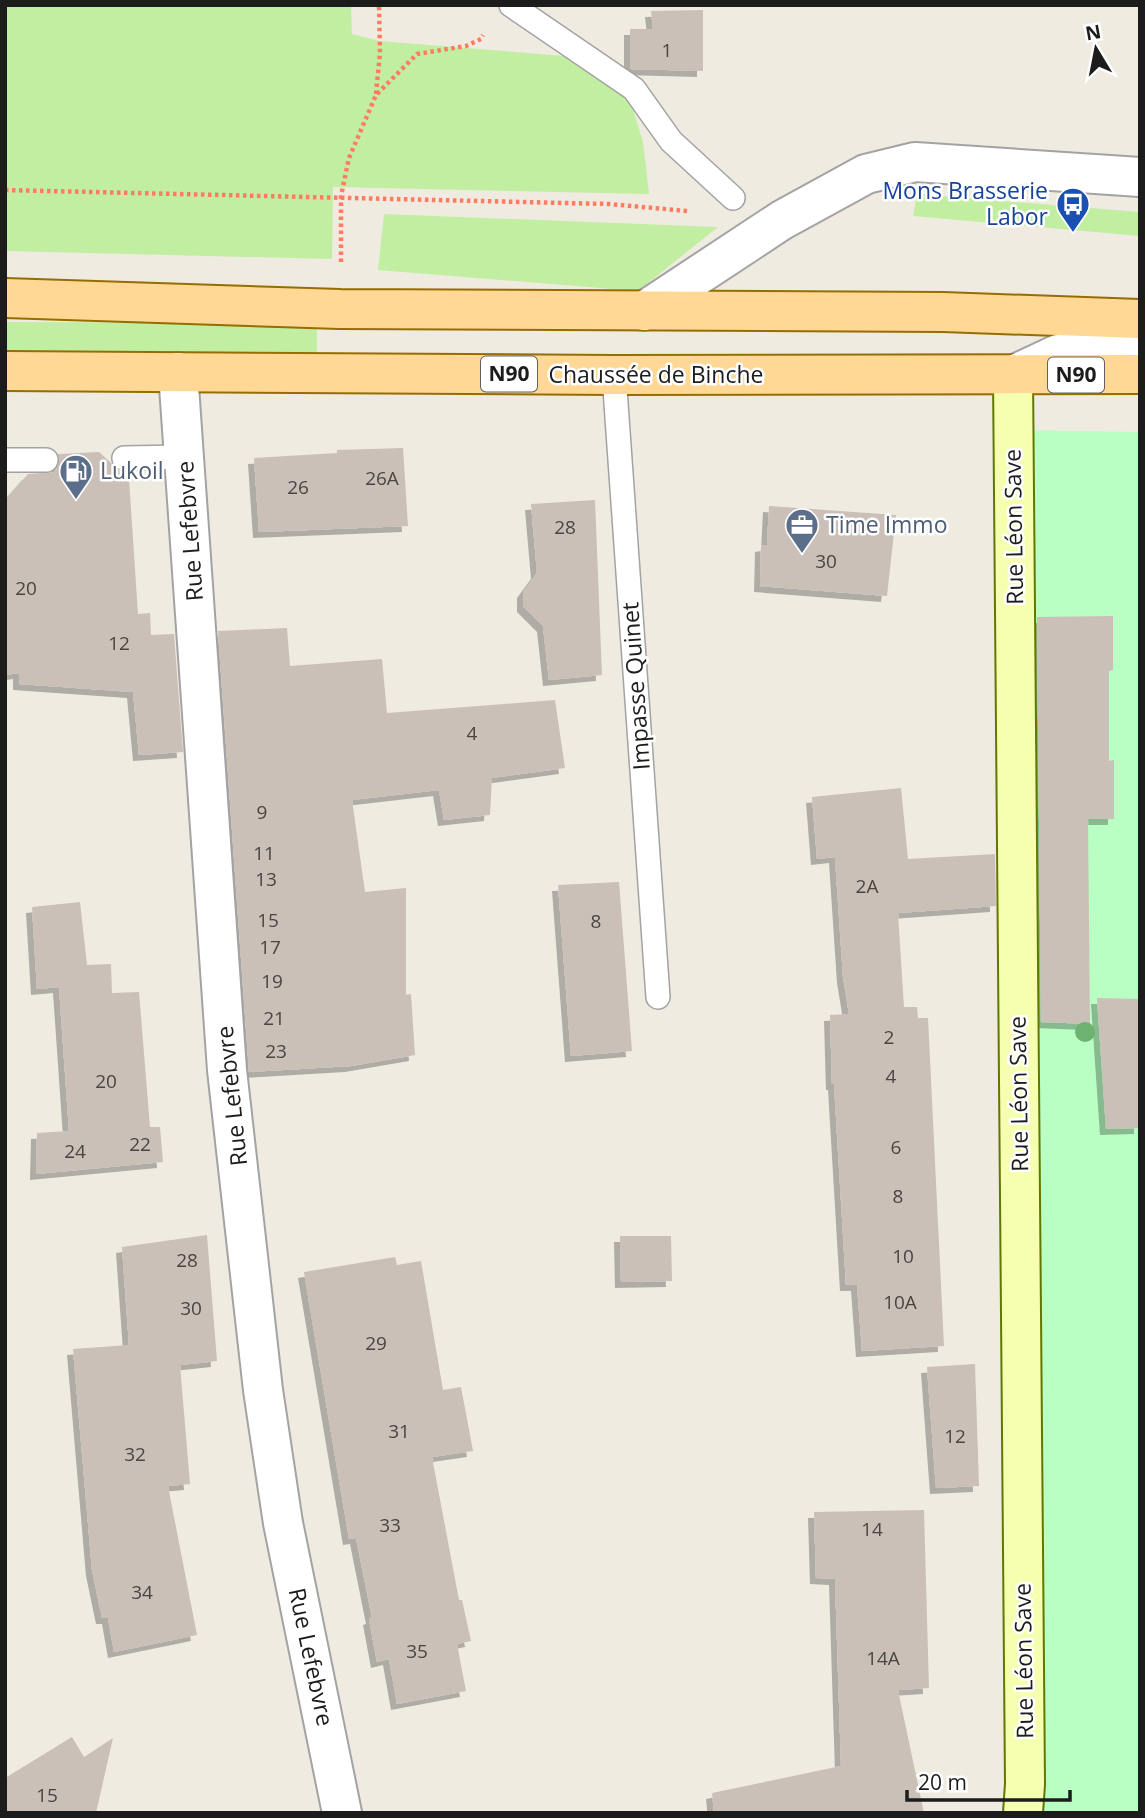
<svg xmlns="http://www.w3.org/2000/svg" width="1145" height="1818" viewBox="0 0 1145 1818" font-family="'Open Sans',sans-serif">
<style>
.grass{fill:#c2eea2}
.park{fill:#b9fec3}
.building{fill:#cbc0b7;filter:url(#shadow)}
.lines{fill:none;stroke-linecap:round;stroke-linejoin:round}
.lane-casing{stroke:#a3a3a3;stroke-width:26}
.street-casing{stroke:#a3a3a3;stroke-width:42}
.secondary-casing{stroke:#627700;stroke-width:42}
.primary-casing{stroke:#956d00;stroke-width:42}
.path{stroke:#ff7c62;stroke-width:4.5;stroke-dasharray:3.5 3.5;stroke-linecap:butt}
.lane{stroke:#fff;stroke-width:23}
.street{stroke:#fff;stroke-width:38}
.secondary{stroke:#f5ffaf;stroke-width:38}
.primary{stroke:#ffd896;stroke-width:38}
.tree{fill:#6db271}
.labels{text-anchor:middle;stroke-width:5;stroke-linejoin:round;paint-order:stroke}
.number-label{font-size:19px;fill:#484543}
.shield{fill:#fff;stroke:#606060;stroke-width:2}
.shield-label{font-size:21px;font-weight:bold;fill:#1c1c1c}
.transit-label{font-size:23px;fill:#164399;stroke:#fff;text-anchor:end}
.street-label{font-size:23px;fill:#1c1c1c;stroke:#fff}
.service-label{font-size:23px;fill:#4e5e75;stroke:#fff;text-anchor:start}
</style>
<defs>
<filter id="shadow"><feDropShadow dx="-6" dy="6" stdDeviation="0" flood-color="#0004"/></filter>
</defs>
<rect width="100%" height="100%" fill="#efebe1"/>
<g class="grass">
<path d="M 5,5 L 351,5 L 352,34 L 380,41 L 564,56 L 630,100 L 643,142 L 649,194 L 333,187 L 332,259 L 5,251 Z"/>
<path d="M 917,194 L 1140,212 L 1140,236 L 913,216 Z"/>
<path d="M 384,214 L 718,227 L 638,291 L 378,270 Z"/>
<path d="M 5,322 L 317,323 L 317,354 L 5,351 Z"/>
</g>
<path class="park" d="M 1013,430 L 1140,432 L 1140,1813 L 1023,1813 Z"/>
<g class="building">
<path d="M 703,10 L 703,71 L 630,69 L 630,29 L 653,29 L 651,11 Z"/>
<path d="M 403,448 L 408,526 L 259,532 L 254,458 L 337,453 L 337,450 Z"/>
<path d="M 99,452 L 129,479 L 138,614 L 150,613 L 151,635 L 174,634 L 183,752 L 139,755 L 133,692 L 19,684 L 19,673 L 5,675 L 5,500 L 28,474 L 54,472 L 58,466 L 58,454 Z"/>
<path d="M 595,500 L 602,675 L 549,680 L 543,626 L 523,606 L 523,592 L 537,573 L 531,504 Z"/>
<path d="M 769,506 L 896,515 L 887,596 L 760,586 L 761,546 L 767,545 Z"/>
<path d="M 1113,616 L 1113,670 L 1109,671 L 1109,761 L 1114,760 L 1114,819 L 1088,819 L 1090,1024 L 1041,1022 L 1037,617 Z"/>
<path d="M 287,628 L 290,666 L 382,659 L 387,713 L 555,700 L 565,768 L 492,778 L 490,815 L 444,820 L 439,790 L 352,800 L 365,892 L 406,888 L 406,995 L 411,994 L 415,1055 L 351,1066 L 249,1072 L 218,631 Z"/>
<path d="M 901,788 L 908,859 L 995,854 L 996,906 L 898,913 L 904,1007 L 917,1007 L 918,1018 L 928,1018 L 944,1346 L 862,1351 L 857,1285 L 846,1285 L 834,1084 L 832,1084 L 830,1015 L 849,1014 L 843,977 L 835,857 L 817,859 L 812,797 Z"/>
<path d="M 619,882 L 632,1051 L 571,1056 L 558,885 Z"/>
<path d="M 80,902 L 87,965 L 111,964 L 112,993 L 139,992 L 150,1127 L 160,1127 L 163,1162 L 36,1174 L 37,1133 L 69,1131 L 59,987 L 37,989 L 32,907 Z"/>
<path d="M 1097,998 L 1140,999 L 1140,1128 L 1106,1129 Z"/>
<path d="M 207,1235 L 217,1361 L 180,1365 L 190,1484 L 168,1486 L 197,1635 L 114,1652 L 108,1618 L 102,1618 L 92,1570 L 73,1349 L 129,1345 L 122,1247 Z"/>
<path d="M 620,1236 L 671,1236 L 672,1281 L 621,1282 Z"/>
<path d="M 395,1257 L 397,1265 L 421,1261 L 443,1390 L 461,1387 L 473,1451 L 432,1457 L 459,1600 L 462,1600 L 471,1641 L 457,1644 L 466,1691 L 397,1704 L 389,1659 L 377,1662 L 369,1619 L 372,1618 L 356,1538 L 349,1539 L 304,1272 Z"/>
<path d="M 975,1364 L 979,1486 L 936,1488 L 927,1367 Z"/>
<path d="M 924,1510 L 929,1688 L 898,1690 L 924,1813 L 714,1813 L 712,1793 L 841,1766 L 835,1579 L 816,1578 L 814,1512 Z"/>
<path d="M 72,1737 L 84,1757 L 113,1738 L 96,1813 L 5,1813 L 5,1778 Z"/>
</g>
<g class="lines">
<defs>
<g id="lane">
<path d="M 511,5 L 634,89 L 671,141 L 733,198"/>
<path d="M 614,375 L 658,997"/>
<path d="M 124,458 L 184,457"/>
<path d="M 5,460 L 46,460"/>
</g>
<g id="street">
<path d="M 644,311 L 782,220 L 866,174 L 915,162 L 1140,177"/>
<path d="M 178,372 L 227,1070 L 263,1390 L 283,1523 L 342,1813"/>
<path d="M 1013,375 L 1058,354 L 1140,351"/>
</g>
<path id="secondary" d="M 1013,375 L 1025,1784 L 1023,1813"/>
<g id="primary">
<path d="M 5,298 L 340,309 L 943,312 L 1140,319"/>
<path d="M 5,371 L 614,375 L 1140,374"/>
</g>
</defs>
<use href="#lane" class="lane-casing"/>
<use href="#street" class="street-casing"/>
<use href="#secondary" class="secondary-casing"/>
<use href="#primary" class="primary-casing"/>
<g class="path">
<path d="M 376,94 L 380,53 L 379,5"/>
<path d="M 5,190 L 609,204 L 687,211"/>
<path d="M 341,262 L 341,196 L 349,158 L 376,95 L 417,54 L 466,46 L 481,39 L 483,35"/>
</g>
<use href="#lane" class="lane"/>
<use href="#street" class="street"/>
<use href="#secondary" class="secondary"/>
<use href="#primary" class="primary"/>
</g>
<circle class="tree" cx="1085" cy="1032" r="10"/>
<defs>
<symbol id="bus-pin" viewBox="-11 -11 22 30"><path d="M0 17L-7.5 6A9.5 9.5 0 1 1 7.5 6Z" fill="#1a4fb4" stroke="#fff"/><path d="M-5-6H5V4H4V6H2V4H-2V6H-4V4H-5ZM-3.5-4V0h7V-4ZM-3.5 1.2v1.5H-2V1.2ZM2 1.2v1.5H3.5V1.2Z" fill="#fff"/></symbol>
<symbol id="fuel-pin" viewBox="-11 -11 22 30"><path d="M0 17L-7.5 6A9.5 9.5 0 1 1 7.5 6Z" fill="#5c6f8a" stroke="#fff"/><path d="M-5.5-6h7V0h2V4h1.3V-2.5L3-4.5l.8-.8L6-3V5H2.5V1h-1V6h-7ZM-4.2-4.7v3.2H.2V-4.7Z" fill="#fff"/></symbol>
<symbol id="office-pin" viewBox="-11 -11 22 30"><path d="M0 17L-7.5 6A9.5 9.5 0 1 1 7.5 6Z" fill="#5c6f8a" stroke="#fff"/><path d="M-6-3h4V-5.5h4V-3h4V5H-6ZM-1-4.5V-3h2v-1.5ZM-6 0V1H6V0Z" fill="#fff"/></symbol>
</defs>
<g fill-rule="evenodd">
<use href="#bus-pin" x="1054" y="185" width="38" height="52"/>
<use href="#fuel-pin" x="57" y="452" width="38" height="52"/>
<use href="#office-pin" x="783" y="506" width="38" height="52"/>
</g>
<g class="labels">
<g class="number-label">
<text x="667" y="57">1</text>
<text x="382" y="485">26A</text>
<text x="298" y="494">26</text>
<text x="565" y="534">28</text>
<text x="826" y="568">30</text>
<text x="26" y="595">20</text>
<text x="119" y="650">12</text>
<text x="472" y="740">4</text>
<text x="262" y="819">9</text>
<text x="264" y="860">11</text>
<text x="266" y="886">13</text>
<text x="867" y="893">2A</text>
<text x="268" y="927">15</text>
<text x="596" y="928">8</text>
<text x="270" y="954">17</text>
<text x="272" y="988">19</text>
<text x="274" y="1025">21</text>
<text x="889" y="1044">2</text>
<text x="276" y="1058">23</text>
<text x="891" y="1083">4</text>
<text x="106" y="1088">20</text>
<text x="140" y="1151">22</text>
<text x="896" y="1154">6</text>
<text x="75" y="1158">24</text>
<text x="898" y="1203">8</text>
<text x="903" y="1263">10</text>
<text x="187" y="1267">28</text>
<text x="900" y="1309">10A</text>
<text x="191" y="1315">30</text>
<text x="376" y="1350">29</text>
<text x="399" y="1438">31</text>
<text x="955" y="1443">12</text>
<text x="135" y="1461">32</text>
<text x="390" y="1532">33</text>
<text x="872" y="1536">14</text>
<text x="142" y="1599">34</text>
<text x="417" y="1658">35</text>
<text x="883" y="1665">14A</text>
<text x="47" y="1802">15</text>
</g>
<g class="shield">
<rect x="481" y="356.5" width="56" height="35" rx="5"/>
<rect x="1048" y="357.5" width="56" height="35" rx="5"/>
</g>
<g class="shield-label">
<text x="509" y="381">N90</text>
<text x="1076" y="382">N90</text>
</g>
<g class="transit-label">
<text x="1048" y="199">Mons Brasserie<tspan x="1048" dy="26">Labor</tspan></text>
</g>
<g class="street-label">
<text x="656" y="383">Chaussée de Binche</text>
<text transform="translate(1014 527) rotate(-91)" y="8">Rue Léon Save</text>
<text transform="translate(190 531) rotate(-94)" y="8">Rue Lefebvre</text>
<text transform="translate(636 686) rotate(-94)" y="8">Impasse Quinet</text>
<text transform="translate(1019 1094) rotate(-91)" y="8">Rue Léon Save</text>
<text transform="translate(232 1096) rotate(-96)" y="8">Rue Lefebvre</text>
<text transform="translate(311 1657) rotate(78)" y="8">Rue Lefebvre</text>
<text transform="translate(1024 1661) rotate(-91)" y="8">Rue Léon Save</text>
</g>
<g class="service-label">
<text x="100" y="479">Lukoil</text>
<text x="826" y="533">Time Immo</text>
</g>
</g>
<rect width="1145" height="1818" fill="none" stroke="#1c1c1c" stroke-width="14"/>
<g transform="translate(1096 49) rotate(350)" stroke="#ffffff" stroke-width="5" paint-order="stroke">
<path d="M0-5L12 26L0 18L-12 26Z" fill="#1c1c1c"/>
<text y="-10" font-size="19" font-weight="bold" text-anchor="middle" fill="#1c1c1c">N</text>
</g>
<path d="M907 1790v10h163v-10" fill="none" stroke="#1c1c1c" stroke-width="3.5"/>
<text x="918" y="1790" font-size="21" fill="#1c1c1c" stroke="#ffffff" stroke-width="5" paint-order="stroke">20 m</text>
</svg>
